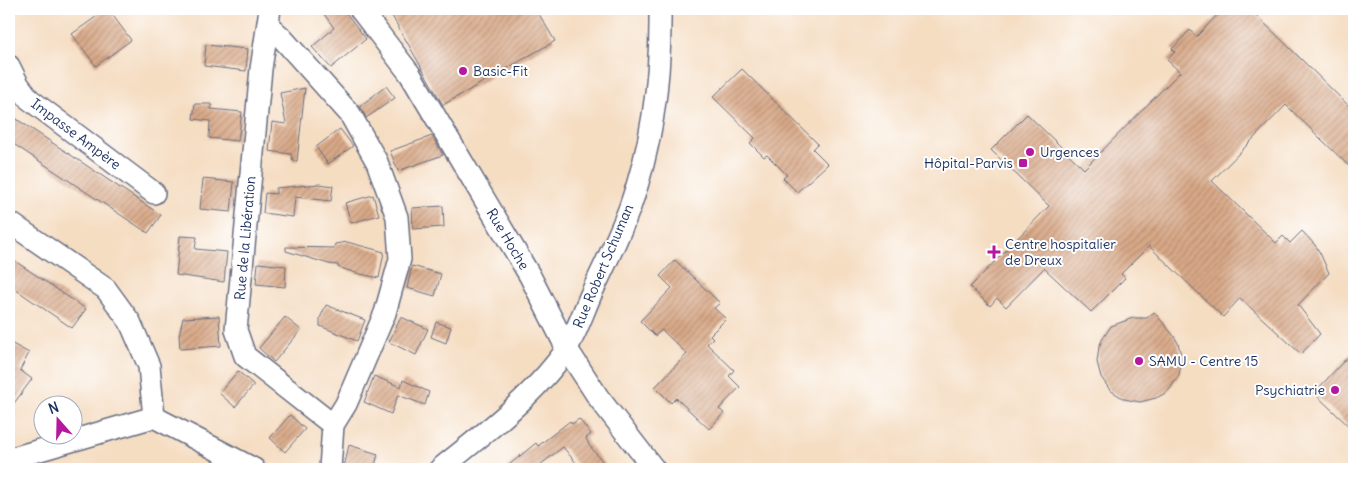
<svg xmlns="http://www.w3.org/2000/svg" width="1363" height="478" viewBox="0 0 1363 478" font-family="Delius,sans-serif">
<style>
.building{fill:url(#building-hatch)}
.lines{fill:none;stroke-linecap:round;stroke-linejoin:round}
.minor-casing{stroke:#676c81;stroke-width:24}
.minor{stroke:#fff;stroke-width:21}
.poi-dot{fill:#b5179e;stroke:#fff;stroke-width:2}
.labels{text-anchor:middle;stroke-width:4;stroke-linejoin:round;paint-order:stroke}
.poi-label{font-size:14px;fill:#1b2f5e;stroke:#fff;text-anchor:start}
.street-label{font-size:14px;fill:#1b2f5e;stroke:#fff}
</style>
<defs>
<pattern id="building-hatch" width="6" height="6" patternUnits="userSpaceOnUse" patternTransform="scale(1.25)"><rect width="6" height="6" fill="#d9a987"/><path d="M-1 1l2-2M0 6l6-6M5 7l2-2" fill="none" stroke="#af8a72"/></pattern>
</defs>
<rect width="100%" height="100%" fill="#fff"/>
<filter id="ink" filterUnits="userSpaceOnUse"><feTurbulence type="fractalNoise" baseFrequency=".02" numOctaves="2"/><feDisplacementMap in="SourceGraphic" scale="10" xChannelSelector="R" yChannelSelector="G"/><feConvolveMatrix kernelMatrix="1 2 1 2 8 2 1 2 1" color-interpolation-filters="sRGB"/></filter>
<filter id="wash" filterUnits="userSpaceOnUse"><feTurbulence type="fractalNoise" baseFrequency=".0096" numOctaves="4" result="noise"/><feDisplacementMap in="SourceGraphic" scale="20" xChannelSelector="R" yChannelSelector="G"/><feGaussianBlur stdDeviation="1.12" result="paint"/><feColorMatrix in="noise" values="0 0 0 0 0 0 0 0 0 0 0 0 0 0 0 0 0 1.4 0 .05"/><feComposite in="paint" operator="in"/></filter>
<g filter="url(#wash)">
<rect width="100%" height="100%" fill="#f5ddc2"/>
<g id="blocks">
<g class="building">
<path d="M 107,9 L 108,9 L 131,40 L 96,66 L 72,34 Z"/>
<path d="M 333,9 L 343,9 L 366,39 L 331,68 L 312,47 L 334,28 L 324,14 Z"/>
<path d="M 388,9 L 536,9 L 555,41 L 443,105 Z"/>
<path d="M 1223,9 L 1250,9 L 1354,111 L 1354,171 L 1286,105 L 1212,181 L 1276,243 L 1283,236 L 1290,243 L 1302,231 L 1315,245 L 1320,253 L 1329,273 L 1298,305 L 1320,334 L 1301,354 L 1240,298 L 1223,317 L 1149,246 L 1121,274 L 1125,278 L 1091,312 L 1044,268 L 1006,307 L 997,298 L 990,306 L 970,287 L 1049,206 L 991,150 L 1027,114 L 1084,169 L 1180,72 L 1167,60 L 1175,52 L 1172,49 L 1190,30 L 1196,37 Z"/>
<path d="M 206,45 L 248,49 L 246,71 L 204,66 Z"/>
<path d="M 742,69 L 818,144 L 813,149 L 828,164 L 797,192 L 783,178 L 787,175 L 767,155 L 764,157 L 750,143 L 755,138 L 713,97 Z"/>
<path d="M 386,86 L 395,98 L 366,118 L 360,106 Z"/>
<path d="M 305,88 L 297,161 L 293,161 L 291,154 L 269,151 L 272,122 L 286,124 L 280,93 Z"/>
<path d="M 195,104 L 212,104 L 211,109 L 242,112 L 238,141 L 209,138 L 210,121 L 193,119 Z"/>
<path d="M 9,114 L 161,215 L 148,233 L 9,141 Z"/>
<path d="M 340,129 L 353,146 L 328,164 L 316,147 Z"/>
<path d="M 432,136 L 443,155 L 398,171 L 390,151 Z"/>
<path d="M 203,179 L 234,182 L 231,212 L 200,209 Z"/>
<path d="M 319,184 L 333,186 L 331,201 L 295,197 L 293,217 L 263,213 L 265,193 L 276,194 L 276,188 Z"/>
<path d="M 373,195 L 379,215 L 351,223 L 345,203 Z"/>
<path d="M 443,206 L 444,227 L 413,229 L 412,208 Z"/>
<path d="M 180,236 L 197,237 L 195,249 L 227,252 L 224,282 L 176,275 Z"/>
<path d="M 347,242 L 384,252 L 379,278 L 356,273 L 338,267 L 338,265 L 329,264 L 286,251 L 286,247 L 334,248 L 335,244 Z"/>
<path d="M 9,257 L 86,309 L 72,328 L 9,285 Z"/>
<path d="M 675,260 L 720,303 L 714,308 L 726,319 L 710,335 L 713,338 L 707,344 L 734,370 L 729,376 L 740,387 L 719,409 L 724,413 L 709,429 L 676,398 L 671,403 L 655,387 L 687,354 L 662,330 L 655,336 L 640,321 L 672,288 L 660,276 Z"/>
<path d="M 258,263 L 286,266 L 285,287 L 256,284 Z"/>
<path d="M 412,266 L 441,274 L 435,296 L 407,288 Z"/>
<path d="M 326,305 L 365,320 L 357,341 L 320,326 L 320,318 Z"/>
<path d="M 1154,312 L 1174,336 L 1178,343 L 1182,359 L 1179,375 L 1170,389 L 1164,394 L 1156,398 L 1140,402 L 1124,399 L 1110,390 L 1101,377 L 1097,362 L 1099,347 L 1102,340 L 1111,326 L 1133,318 L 1147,318 Z"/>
<path d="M 219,316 L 221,346 L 180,349 L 179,335 L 183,318 Z"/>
<path d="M 285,317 L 301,330 L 274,362 L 259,348 Z"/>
<path d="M 401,317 L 428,329 L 416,355 L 389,342 Z"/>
<path d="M 436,322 L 451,327 L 446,343 L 431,337 Z"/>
<path d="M 9,342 L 29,353 L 20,370 L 32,379 L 9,410 Z"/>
<path d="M 1354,350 L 1354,431 L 1314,393 Z"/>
<path d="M 238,371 L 254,385 L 235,407 L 219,393 Z"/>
<path d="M 374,376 L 401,387 L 403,380 L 429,392 L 425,405 L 398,395 L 391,414 L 364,402 Z"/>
<path d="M 290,415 L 305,429 L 285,452 L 270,438 Z"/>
<path d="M 579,419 L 591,434 L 586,438 L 589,445 L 609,469 L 581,469 L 563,447 L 535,469 L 504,469 L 536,443 L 538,446 L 570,421 L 572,424 Z"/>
<path d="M 349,445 L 378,454 L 374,469 L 353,469 L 344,467 Z"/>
</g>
</g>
</g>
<g filter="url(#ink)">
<use href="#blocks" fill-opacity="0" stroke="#676c81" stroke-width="1"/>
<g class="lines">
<defs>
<g id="minor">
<path d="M 270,9 L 261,69 L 236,330 L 245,356 L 333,425"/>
<path d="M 360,9 L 410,74 L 530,276 L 567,349 L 598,397 L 654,469"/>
<path d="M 268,25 L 282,38 L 350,114 L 377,162 L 397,217 L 400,259 L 385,313 L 346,404 L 333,425 L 330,469"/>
<path d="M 9,66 L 18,84 L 29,99 L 154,193"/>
<path d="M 9,222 L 106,289 L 130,322 L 149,366 L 154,417"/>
<path d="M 154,417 L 254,469"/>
<path d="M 9,459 L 154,417"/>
<path d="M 440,469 C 481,436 525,403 558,361 C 574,341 582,314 593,290 C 606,263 619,236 630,207 C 653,143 661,76 660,9"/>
</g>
</defs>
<use href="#minor" class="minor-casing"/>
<use href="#minor" class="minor"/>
</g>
</g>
<g class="poi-dot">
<circle cx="463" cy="71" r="5"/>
<circle cx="1030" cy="152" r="5"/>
<rect x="1018" y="158" width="10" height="10" rx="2.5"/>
<path d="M991.5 244.5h5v5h5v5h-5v5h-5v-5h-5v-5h5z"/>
<circle cx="1139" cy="361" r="5"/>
<circle cx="1335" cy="390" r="5"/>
</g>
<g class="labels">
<g class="poi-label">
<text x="473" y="76">Basic-Fit</text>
<text x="1040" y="157">Urgences</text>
<text x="1013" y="168" text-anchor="end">Hôpital-Parvis</text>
<text x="1005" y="249">Centre hospitalier<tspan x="1005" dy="16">de Dreux</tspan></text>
<text x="1149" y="366">SAMU - Centre 15</text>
<text x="1325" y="395" text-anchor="end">Psychiatrie</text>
</g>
<g class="street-label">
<text transform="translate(76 134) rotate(37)" y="5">Impasse Ampère</text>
<text transform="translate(245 238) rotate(-85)" y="5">Rue de la Libération</text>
<text transform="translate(508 239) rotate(59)" y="5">Rue Hoche</text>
<text transform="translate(603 266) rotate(-67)" y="5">Rue Robert Schuman</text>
</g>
</g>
<rect width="1363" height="478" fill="none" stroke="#fff" stroke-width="30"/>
<g transform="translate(58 420) rotate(340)"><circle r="24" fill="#ffffff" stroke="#a4acbf"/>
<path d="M0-4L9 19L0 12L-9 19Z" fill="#b5179e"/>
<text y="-8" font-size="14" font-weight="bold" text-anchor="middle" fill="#1b2f5e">N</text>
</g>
</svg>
